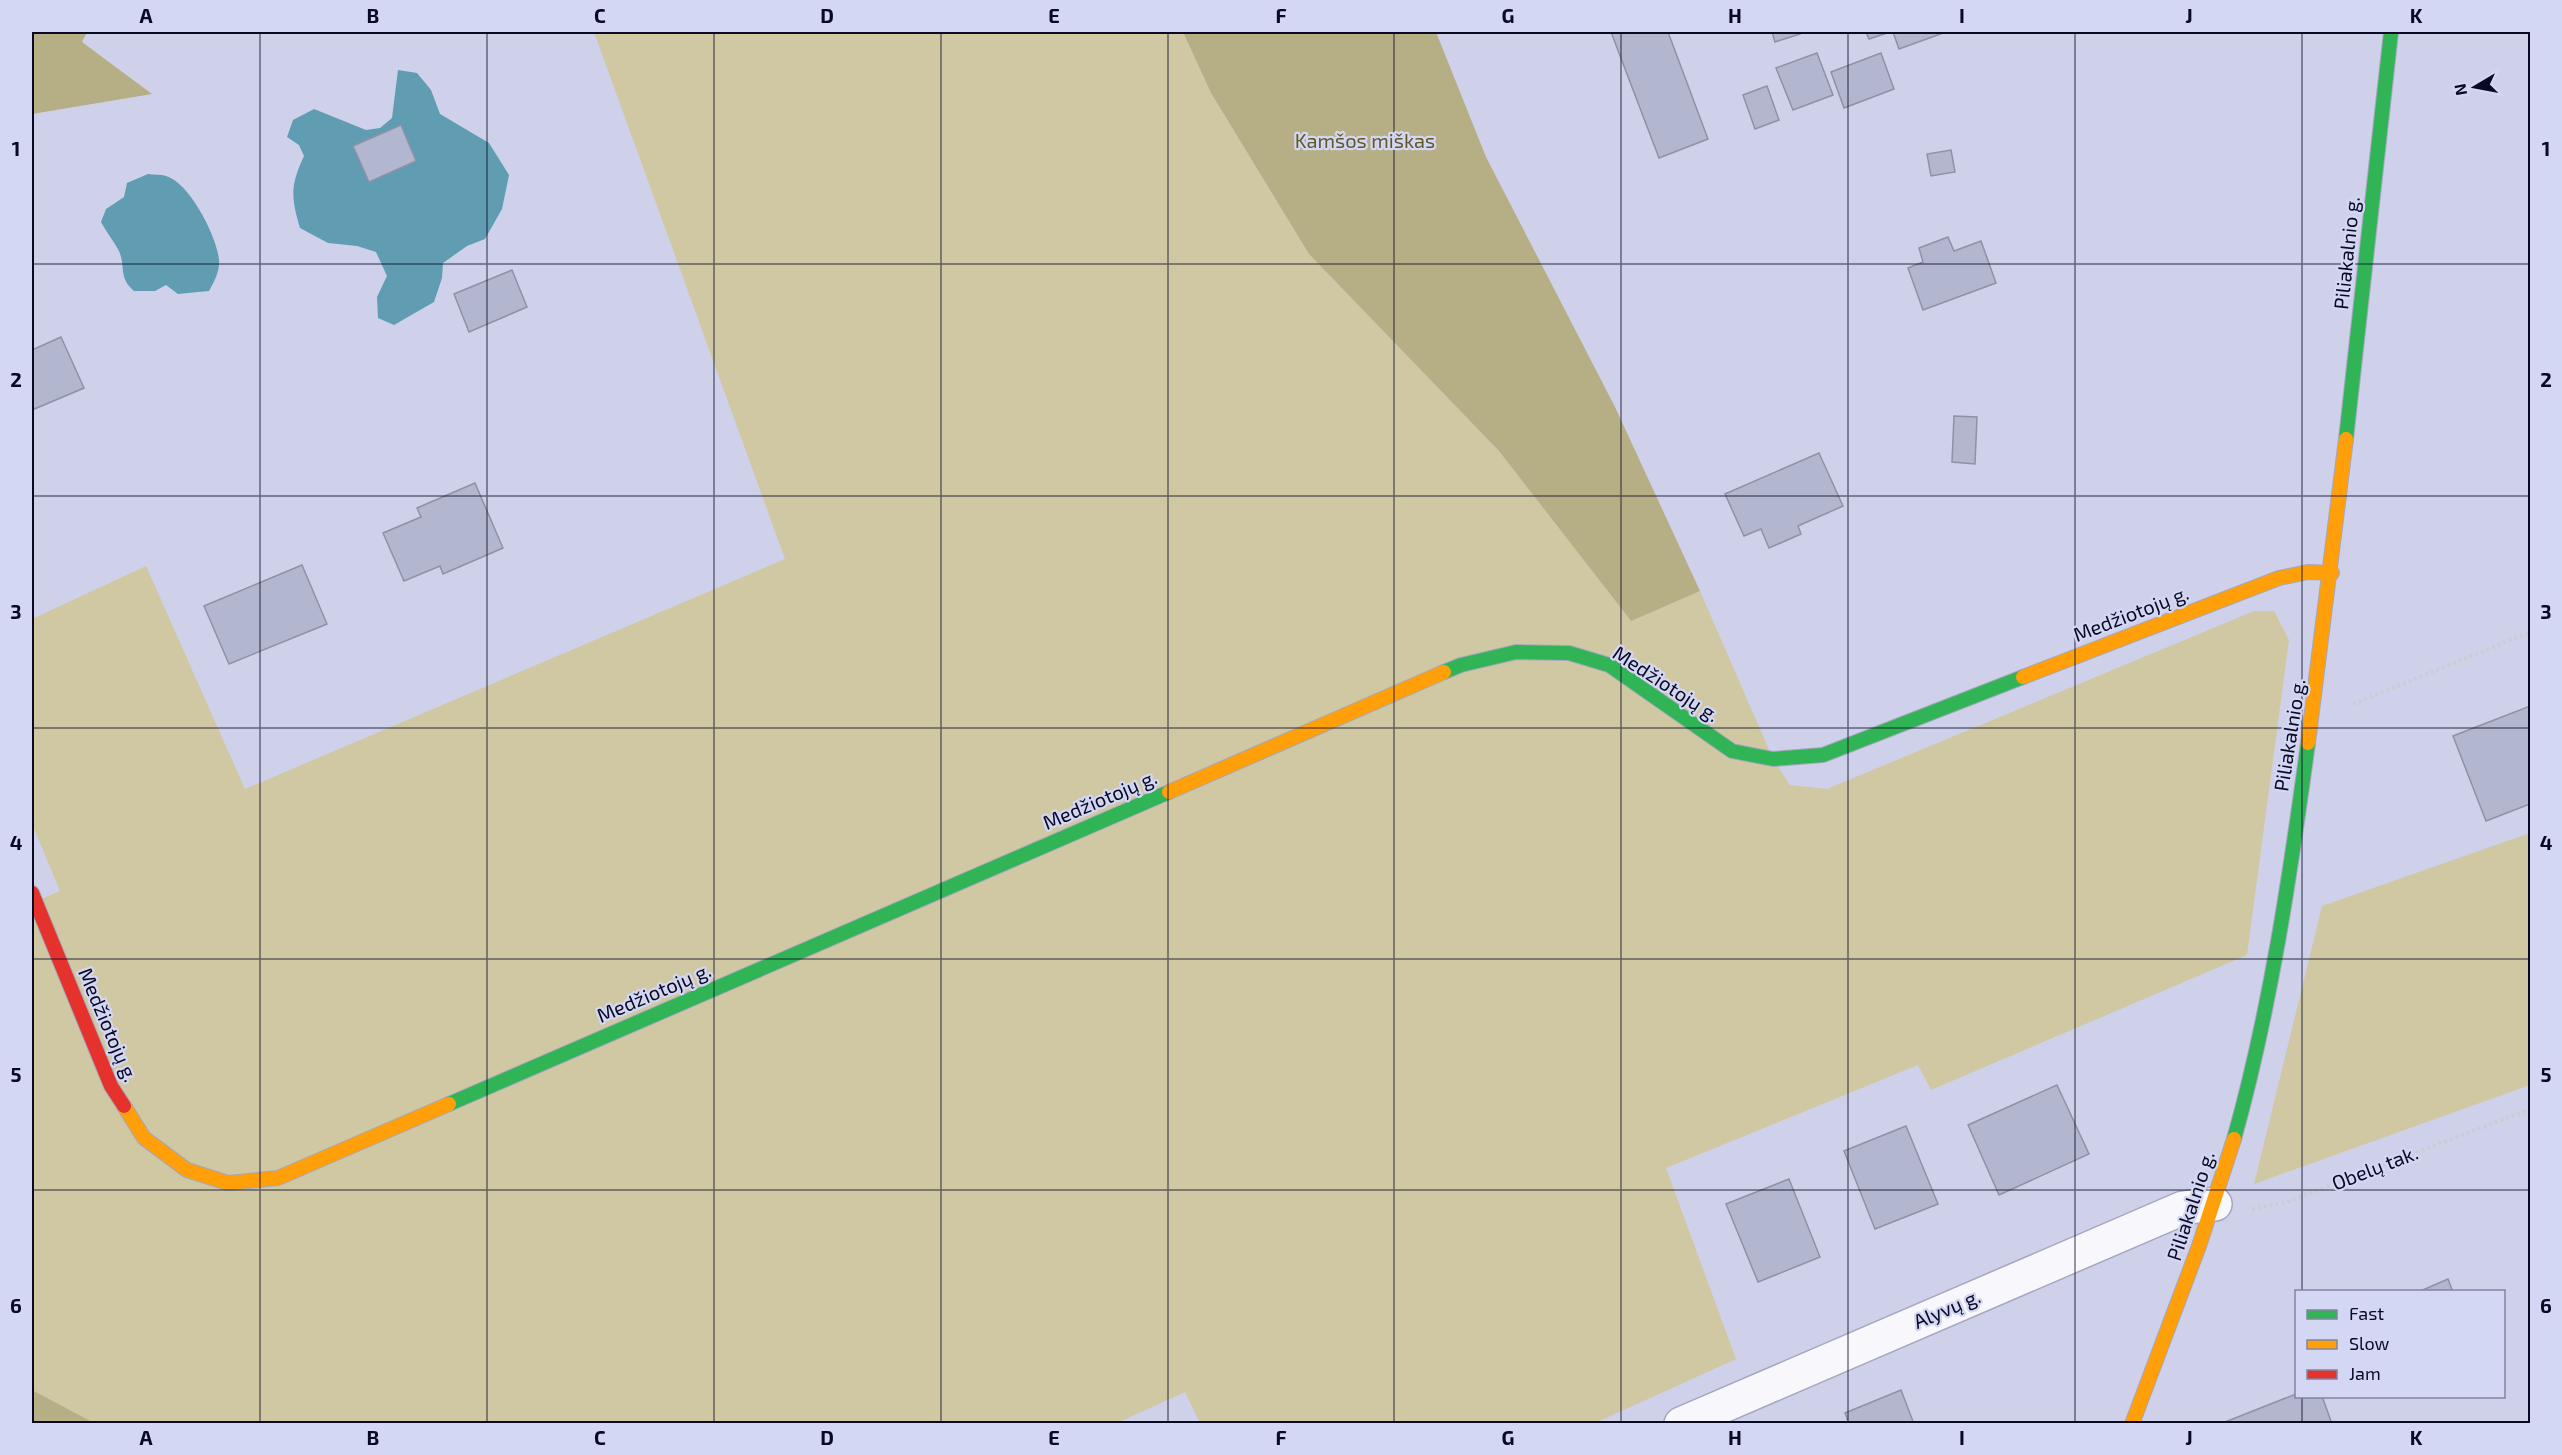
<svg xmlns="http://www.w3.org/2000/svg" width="2562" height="1455" viewBox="0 0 2562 1455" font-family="'Exo 2',sans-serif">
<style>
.green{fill:#d0c8a2}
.forest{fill:#b6ae84}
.water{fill:#609cb2}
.building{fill:#b2b6ce;stroke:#8f91a8;stroke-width:1.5}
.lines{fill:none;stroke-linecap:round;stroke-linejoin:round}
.street-casing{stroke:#a5a7bf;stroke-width:36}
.fast-casing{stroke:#a5a7bf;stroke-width:16}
.slow-casing{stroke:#a5a7bf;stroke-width:16}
.jam-casing{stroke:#a5a7bf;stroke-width:16}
.path{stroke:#cbcdd5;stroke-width:4;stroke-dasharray:3 3;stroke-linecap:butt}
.street{stroke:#f8f8fc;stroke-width:33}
.fast{stroke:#30b455;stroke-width:14}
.slow{stroke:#ff9f0a;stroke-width:14}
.jam{stroke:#e5322d;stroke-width:14}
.grid{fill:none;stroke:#090922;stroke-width:1.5;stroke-opacity:0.55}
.labels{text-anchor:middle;stroke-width:4.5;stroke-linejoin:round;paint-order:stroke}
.park-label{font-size:20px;fill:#605726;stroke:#d3d7f4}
.street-label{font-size:20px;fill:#090922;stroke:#d3d7f4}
.neatline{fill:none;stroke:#090922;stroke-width:2}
.grid-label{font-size:20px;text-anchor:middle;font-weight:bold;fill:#090922}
</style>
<rect width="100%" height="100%" fill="#ced1e9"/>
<g class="green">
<path d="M 594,32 L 1183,32 L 1211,93 L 1309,254 L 1499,451 L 1630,620 L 1700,591 L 1773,759 L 1790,785 L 1827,789 L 2254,611 L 2274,611 L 2289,640 L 2247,955 L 1931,1090 L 1918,1065 L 1666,1168 L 1736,1359 L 1595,1423 L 1200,1423 L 1185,1392 L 1115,1424 L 94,1424 L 32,1390 L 32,903 L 60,891 L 32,824 L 32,619 L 146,566 L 245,789 L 785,559 Z"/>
<path d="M 2530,833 L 2530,1085 L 2254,1184 L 2322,906 Z"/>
</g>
<g class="forest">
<path d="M 32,32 L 87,32 L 82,42 L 152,94 L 32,114 Z"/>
<path d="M 1183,32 L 1436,32 L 1486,157 L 1615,407 L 1700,591 L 1631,621 L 1499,451 L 1309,254 L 1211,93 Z"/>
<path d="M 32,1390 L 94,1423 L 32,1423 Z"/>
</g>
<g class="water">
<path d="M 398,70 L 417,73 L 431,90 L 440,114 L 489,143 L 509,175 L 502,209 L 485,239 L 467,246 L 443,263 L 442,278 L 434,302 L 394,325 L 378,318 L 377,297 L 387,276 L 376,252 L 357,246 L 328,243 L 300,228 C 291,197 290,186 304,156 L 299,145 L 287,137 L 293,120 L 314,109 L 366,130 L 380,128 L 392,118 Z"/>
<path d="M 148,174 C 153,175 161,174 166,176 C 190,183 217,237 219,260 C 220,271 214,282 209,291 L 178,294 L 166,285 L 155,291 L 134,291 C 118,277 126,267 119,251 C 114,241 106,232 101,222 L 106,209 L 124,197 L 127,183 Z"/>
</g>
<g class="building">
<path d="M 1611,32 L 1668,32 L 1708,139 L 1659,158 Z"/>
<path d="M 1772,32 L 1799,32 L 1800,34 L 1775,42 Z"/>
<path d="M 1866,32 L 1890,32 L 1869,39 Z"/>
<path d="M 1893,32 L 1946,32 L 1899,49 Z"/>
<path d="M 1817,53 L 1833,95 L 1793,110 L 1776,68 Z"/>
<path d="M 1881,53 L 1894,89 L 1844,108 L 1831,72 Z"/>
<path d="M 1767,86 L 1779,120 L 1755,129 L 1743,95 Z"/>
<path d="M 401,125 L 416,161 L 369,182 L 353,146 Z"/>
<path d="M 1951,150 L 1955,172 L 1931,176 L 1927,154 Z"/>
<path d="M 1948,237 L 1954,251 L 1981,241 L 1996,283 L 1923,310 L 1908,268 L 1923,262 L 1919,248 Z"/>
<path d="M 512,270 L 527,307 L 469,332 L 454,294 Z"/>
<path d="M 61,337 L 84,388 L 32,410 L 32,350 Z"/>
<path d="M 1954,416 L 1977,417 L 1975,464 L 1952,462 Z"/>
<path d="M 1819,453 L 1843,506 L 1798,526 L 1801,534 L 1769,548 L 1761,529 L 1744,536 L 1725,494 Z"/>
<path d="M 475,483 L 503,548 L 443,574 L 440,566 L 404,581 L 383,533 L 421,517 L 417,508 Z"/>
<path d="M 302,565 L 327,624 L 229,664 L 204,606 Z"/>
<path d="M 2530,706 L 2530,804 L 2486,821 L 2453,736 Z"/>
<path d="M 2057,1085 L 2089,1154 L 1999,1195 L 1968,1125 Z"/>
<path d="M 1906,1126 L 1938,1204 L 1875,1229 L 1844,1151 Z"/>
<path d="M 1789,1179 L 1820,1257 L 1758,1282 L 1726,1204 Z"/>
<path d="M 2448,1279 L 2453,1292 L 2418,1292 Z"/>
<path d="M 1901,1390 L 1914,1424 L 1849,1424 L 1845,1413 Z"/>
<path d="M 2296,1394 L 2296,1396 L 2322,1396 L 2332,1424 L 2220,1424 Z"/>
</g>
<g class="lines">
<defs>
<path id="street" d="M 1681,1424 L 2183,1208 L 2215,1204"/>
<g id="fast">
<path d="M 2346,439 L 2391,32"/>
<path d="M 1444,672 L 1461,665 L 1516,652 L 1569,653 L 1609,665 L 1732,751 L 1773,759 L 1823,755 L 2023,677"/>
<path d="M 449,1104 L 1169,792"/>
<path d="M 2234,1139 C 2270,1011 2290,876 2308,743"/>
</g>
<g id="slow">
<path d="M 2023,677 L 2279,578 L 2308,572 L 2332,573"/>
<path d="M 2308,743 L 2346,439"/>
<path d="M 1169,792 L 1444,672"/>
<path d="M 124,1106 L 144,1138 L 187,1170 L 228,1183 L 278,1178 L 449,1104"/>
<path d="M 2132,1424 L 2199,1246 L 2234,1139"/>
</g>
<path id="jam" d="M 32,893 L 111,1086 L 124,1106"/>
</defs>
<use href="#street" class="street-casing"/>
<use href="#fast" class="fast-casing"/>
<use href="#slow" class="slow-casing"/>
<use href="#jam" class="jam-casing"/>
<g class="path">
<path d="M 2353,704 L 2530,632"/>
<path d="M 2252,1209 L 2287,1202 L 2530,1109"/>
</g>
<use href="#street" class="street"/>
<use href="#fast" class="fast"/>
<use href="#slow" class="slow"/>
<use href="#jam" class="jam"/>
</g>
<path class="grid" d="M 260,32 L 260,1424M 487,32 L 487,1424M 714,32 L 714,1424M 941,32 L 941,1424M 1168,32 L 1168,1424M 1394,32 L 1394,1424M 1621,32 L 1621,1424M 1848,32 L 1848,1424M 2075,32 L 2075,1424M 2302,32 L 2302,1292M 32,264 L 2530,264M 32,496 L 2530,496M 32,728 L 2530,728M 32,959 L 2530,959M 32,1190 L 2530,1190M 2302,1396 L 2302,1424"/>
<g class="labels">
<g class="park-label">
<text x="1365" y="148">Kamšos miškas</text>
</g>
<g class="street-label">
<text transform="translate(2347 253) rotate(-84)" y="7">Piliakalnio g.</text>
<text transform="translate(2131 614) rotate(-21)" y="7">Medžiotojų g.</text>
<text transform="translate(1666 684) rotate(33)" y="7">Medžiotojų g.</text>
<text transform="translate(2290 735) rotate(-81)" y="7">Piliakalnio g.</text>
<text transform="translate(1100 800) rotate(-23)" y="7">Medžiotojų g.</text>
<text transform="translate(654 993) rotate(-23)" y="7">Medžiotojų g.</text>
<text transform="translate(108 1025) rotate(67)" y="7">Medžiotojų g.</text>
<text transform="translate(2375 1168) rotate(-21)" y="7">Obelų tak.</text>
<text transform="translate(2191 1206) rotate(-72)" y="7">Piliakalnio g.</text>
<text transform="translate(1947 1309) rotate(-23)" y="7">Alyvų g.</text>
</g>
</g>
<rect width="2562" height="1455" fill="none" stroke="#d3d7f4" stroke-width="66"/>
<rect x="2295" y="1290" width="210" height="108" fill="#d3d7f4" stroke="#8285a0" stroke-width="1.5"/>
<rect x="2307" y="1310" width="30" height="9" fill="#30b455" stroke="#8285a0" stroke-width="1.5"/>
<text x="2349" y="1320" font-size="18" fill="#090922">Fast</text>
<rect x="2307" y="1340" width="30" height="9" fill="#ff9f0a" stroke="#8285a0" stroke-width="1.5"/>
<text x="2349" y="1350" font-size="18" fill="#090922">Slow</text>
<rect x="2307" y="1370" width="30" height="9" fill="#e5322d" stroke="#8285a0" stroke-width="1.5"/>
<text x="2349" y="1380" font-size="18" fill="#090922">Jam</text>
<g transform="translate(2475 87) rotate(260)" stroke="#d3d7f4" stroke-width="4.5" paint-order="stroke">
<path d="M0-4.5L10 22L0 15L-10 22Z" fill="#090922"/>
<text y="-9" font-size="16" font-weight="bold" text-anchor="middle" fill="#090922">N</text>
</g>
<rect x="33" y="33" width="2496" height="1389" class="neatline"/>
<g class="grid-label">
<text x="146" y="23">A</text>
<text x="373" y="23">B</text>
<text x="600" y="23">C</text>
<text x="827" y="23">D</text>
<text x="1054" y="23">E</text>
<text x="1281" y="23">F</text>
<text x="1508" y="23">G</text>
<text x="1735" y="23">H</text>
<text x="1962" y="23">I</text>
<text x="2189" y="23">J</text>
<text x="2416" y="23">K</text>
<text x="16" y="156">1</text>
<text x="2546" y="156">1</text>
<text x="16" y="387">2</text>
<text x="2546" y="387">2</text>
<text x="16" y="619">3</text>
<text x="2546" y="619">3</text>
<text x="16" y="850">4</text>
<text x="2546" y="850">4</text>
<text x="16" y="1082">5</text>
<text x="2546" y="1082">5</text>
<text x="16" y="1313">6</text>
<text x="2546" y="1313">6</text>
<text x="146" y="1445">A</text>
<text x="373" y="1445">B</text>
<text x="600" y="1445">C</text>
<text x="827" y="1445">D</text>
<text x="1054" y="1445">E</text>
<text x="1281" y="1445">F</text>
<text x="1508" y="1445">G</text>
<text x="1735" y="1445">H</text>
<text x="1962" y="1445">I</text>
<text x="2189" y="1445">J</text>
<text x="2416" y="1445">K</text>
</g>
</svg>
